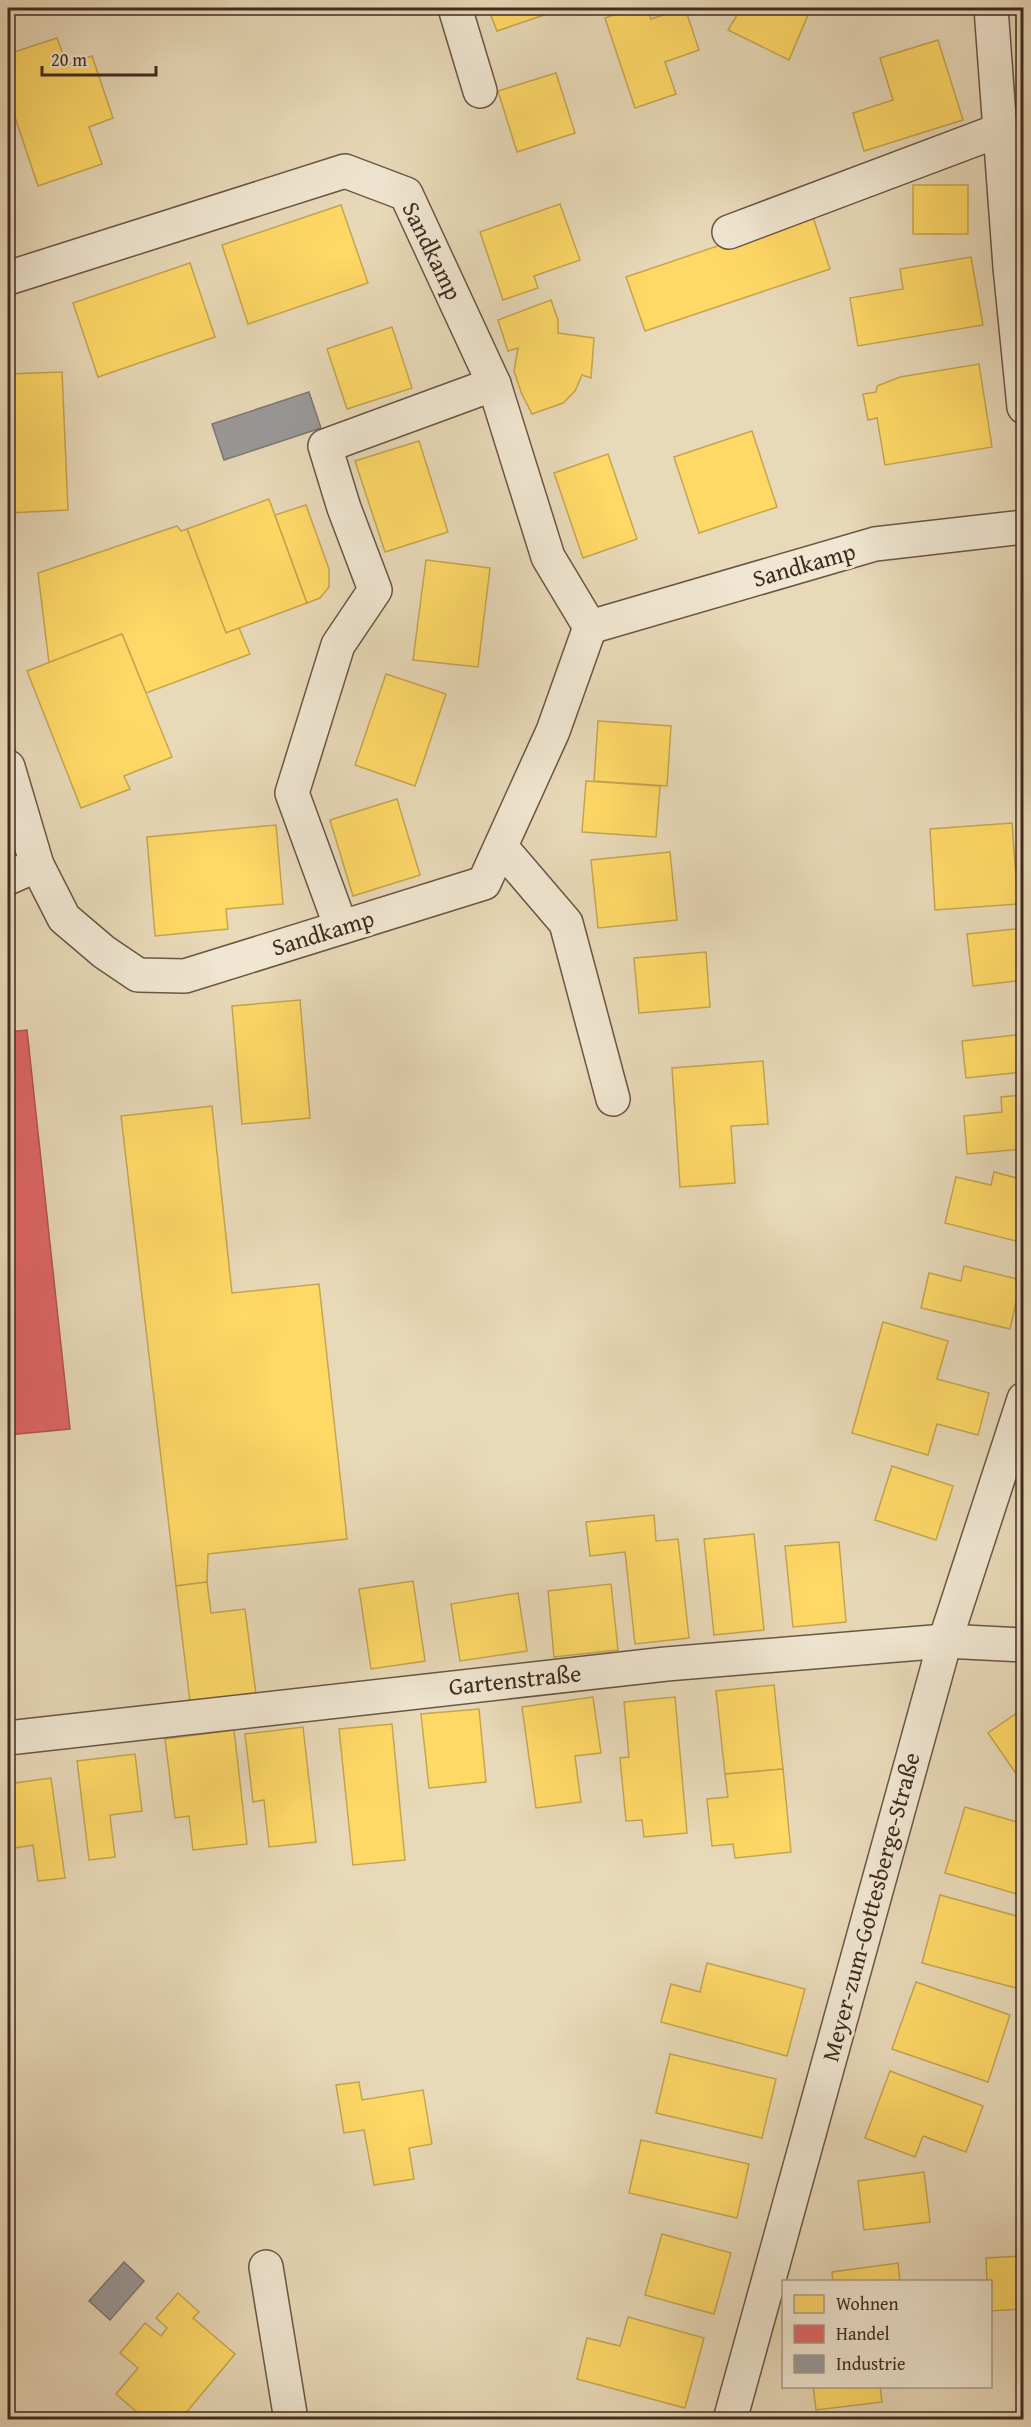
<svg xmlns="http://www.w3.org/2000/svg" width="1031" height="2427" viewBox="0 0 1031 2427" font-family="'Gentium Book Plus',serif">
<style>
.homes{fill:#ffd966;stroke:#c6a551;stroke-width:1.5}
.shops{fill:#e06666;stroke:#b05451;stroke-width:1.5}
.industry{fill:#999;stroke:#7e7874;stroke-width:1.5}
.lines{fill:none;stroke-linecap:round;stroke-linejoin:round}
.minor-casing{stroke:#6a5645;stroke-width:36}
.minor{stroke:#f0e6d1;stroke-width:33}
.labels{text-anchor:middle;stroke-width:6;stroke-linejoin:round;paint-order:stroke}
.street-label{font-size:24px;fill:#402b1f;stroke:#f0e6d1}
</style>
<rect width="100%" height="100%" fill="#e8d9b8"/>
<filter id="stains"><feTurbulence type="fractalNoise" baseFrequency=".00333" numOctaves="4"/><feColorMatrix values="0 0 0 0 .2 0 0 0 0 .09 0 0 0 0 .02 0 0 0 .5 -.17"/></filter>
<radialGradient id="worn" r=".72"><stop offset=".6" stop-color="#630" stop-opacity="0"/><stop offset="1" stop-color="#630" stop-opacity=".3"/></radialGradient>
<g class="homes">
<path d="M 488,8 L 552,8 L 553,12 L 497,31 Z"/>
<path d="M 634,8 L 647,8 L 651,19 L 685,8 L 699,50 L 665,62 L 676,94 L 635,108 L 605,18 Z"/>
<path d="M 741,8 L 811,8 L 789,60 L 728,30 Z"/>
<path d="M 57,38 L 67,65 L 92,56 L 113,118 L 89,127 L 102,164 L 38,186 L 8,96 L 8,54 Z"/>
<path d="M 938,40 L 963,120 L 864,151 L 853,113 L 893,100 L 880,58 Z"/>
<path d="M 556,73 L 575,133 L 517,152 L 498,91 Z"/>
<rect x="913" y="185" width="55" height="49"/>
<path d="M 560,204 L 580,260 L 534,276 L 538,288 L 503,300 L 480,232 Z"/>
<path d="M 341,205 L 368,283 L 248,324 L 222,245 Z"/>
<path d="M 812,214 L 830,269 L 645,331 L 626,277 Z"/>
<path d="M 971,257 L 983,325 L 858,346 L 850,298 L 903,289 L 900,269 Z"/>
<path d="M 190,263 L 215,337 L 98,377 L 73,303 Z"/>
<path d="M 551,300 L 558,320 L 558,333 L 594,338 L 591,378 L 582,375 L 575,391 L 563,403 L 532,414 L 521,392 L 514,371 L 518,348 L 508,351 L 498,320 Z"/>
<path d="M 392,327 L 412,388 L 347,409 L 327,349 Z"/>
<path d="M 979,364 L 992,447 L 885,465 L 877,418 L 868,420 L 863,394 L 876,392 L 877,386 L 900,377 Z"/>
<path d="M 62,372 L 68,510 L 8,513 L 8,374 Z"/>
<path d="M 752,431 L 777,507 L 699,533 L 674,457 Z"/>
<path d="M 419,441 L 448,532 L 385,552 L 355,461 Z"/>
<path d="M 608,454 L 637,539 L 583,558 L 554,473 Z"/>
<path d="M 269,499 L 307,603 L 226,633 L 187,529 Z"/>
<path d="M 306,505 L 329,569 L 329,587 L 320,598 L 307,603 L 275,515 Z"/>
<path d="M 177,526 L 181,531 L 187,529 L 226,633 L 239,628 L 250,654 L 146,693 L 122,634 L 49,663 L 38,573 Z"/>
<path d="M 426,560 L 490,568 L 478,667 L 413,660 Z"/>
<path d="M 122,634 L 172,757 L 124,776 L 130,789 L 81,808 L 27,671 Z"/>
<path d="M 386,674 L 446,694 L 415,786 L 355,765 Z"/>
<path d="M 598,721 L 671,726 L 667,786 L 594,781 Z"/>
<path d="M 586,781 L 660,786 L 656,837 L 582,832 Z"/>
<path d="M 397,799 L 420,875 L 353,896 L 330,820 Z"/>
<path d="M 1012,823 L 1018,904 L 935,910 L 930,829 Z"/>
<path d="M 276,825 L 283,904 L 226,909 L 228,929 L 155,936 L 147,837 Z"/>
<path d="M 670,852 L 677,920 L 598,928 L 591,860 Z"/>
<path d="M 1024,928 L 1024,980 L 973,986 L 967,934 Z"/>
<path d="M 706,952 L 710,1007 L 639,1013 L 634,958 Z"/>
<path d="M 300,1000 L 310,1118 L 242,1124 L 232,1006 Z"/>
<path d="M 1024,1034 L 1024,1072 L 966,1078 L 962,1041 Z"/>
<path d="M 763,1061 L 768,1124 L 731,1126 L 735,1183 L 680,1187 L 672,1068 Z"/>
<path d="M 1024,1095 L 1024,1149 L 967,1154 L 964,1116 L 1002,1112 L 1001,1097 Z"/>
<path d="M 212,1106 L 232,1293 L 319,1284 L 347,1539 L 208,1554 L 207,1582 L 176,1586 L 121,1116 Z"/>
<path d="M 994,1172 L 1024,1180 L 1024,1243 L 945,1223 L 956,1177 L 991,1185 Z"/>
<path d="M 964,1266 L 1021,1280 L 1010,1329 L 921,1308 L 929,1273 L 961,1281 Z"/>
<path d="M 883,1322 L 948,1341 L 937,1379 L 989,1393 L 978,1435 L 937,1424 L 928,1455 L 852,1433 Z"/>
<path d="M 892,1466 L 953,1486 L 936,1540 L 875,1520 Z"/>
<path d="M 654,1515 L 656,1541 L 678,1539 L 689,1638 L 635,1644 L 625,1552 L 590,1556 L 586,1522 Z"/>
<path d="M 754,1534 L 764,1630 L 714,1635 L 704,1539 Z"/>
<path d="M 839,1542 L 846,1622 L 793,1627 L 785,1546 Z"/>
<path d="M 413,1581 L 425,1661 L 371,1669 L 359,1589 Z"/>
<path d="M 207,1582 L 211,1613 L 245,1609 L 256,1694 L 190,1702 L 176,1586 Z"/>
<path d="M 611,1584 L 618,1650 L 554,1657 L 548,1591 Z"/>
<path d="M 518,1593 L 527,1651 L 460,1661 L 451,1604 Z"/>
<path d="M 774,1685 L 783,1769 L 725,1774 L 716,1691 Z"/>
<path d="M 593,1697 L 601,1753 L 575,1756 L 581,1802 L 536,1808 L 522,1707 Z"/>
<path d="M 675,1697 L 687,1833 L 644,1837 L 642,1820 L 626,1821 L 620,1758 L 629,1757 L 624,1702 Z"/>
<path d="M 1024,1708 L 1024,1785 L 988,1733 Z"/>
<path d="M 479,1709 L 486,1782 L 429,1788 L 421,1714 Z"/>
<path d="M 392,1724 L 405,1860 L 353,1865 L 339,1729 Z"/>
<path d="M 303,1727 L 316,1842 L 269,1847 L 264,1800 L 253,1802 L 245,1734 Z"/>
<path d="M 234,1730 L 247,1844 L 193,1850 L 189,1816 L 175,1818 L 165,1739 Z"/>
<path d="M 135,1754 L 142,1811 L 110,1815 L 115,1857 L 89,1860 L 77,1761 Z"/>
<path d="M 783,1769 L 791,1852 L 735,1858 L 733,1844 L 712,1846 L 707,1799 L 728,1797 L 725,1774 Z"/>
<path d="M 51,1778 L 65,1878 L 38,1881 L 33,1845 L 8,1849 L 8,1784 Z"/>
<path d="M 965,1807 L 1024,1824 L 1024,1896 L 945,1873 Z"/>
<path d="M 940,1895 L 1024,1918 L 1024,1990 L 922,1963 Z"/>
<path d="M 707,1963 L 805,1989 L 787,2056 L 661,2022 L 671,1984 L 700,1992 Z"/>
<path d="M 916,1982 L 1010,2015 L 988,2082 L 892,2049 Z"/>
<path d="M 670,2054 L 776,2079 L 762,2138 L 656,2113 Z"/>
<path d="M 890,2071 L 983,2106 L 966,2152 L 923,2136 L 915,2157 L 865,2138 Z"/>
<path d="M 359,2082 L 362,2100 L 423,2090 L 432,2144 L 409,2148 L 414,2179 L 374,2185 L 364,2130 L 344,2133 L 336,2085 Z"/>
<path d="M 641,2140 L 749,2164 L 737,2218 L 629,2193 Z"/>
<path d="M 924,2172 L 930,2222 L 864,2230 L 858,2181 Z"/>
<path d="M 662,2234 L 731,2253 L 714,2314 L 645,2295 Z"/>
<path d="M 1024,2256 L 1024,2309 L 990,2311 L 990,2282 L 987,2282 L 986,2258 Z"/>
<path d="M 898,2263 L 900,2282 L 833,2282 L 832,2272 Z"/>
<path d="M 178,2293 L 199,2312 L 193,2318 L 235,2354 L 180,2420 L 146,2420 L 116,2394 L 138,2368 L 120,2353 L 145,2323 L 161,2336 L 167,2328 L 156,2318 Z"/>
<path d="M 628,2317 L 704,2338 L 685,2408 L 577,2379 L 587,2338 L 620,2346 Z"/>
<path d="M 813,2386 L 880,2386 L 882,2402 L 816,2410 Z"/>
</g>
<path class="shops" d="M 27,1030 L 70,1429 L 8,1435 L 8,1032 Z"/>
<g class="industry">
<path d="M 309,392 L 321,428 L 224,460 L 212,424 Z"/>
<path d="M 124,2262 L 144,2281 L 110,2320 L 89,2301 Z"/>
</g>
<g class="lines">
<defs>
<g id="minor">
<path d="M 455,8 L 480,91"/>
<path d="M 991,8 L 1010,267 L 1024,407"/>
<path d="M 729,232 L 1000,130"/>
<path d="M 8,278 L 345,171 L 406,194 L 494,384 L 548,557 L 590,627"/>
<path d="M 590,627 L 875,544 L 1024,527"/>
<path d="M 8,767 L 37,865 L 64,918 L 104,952 L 138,975 L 185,976 L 484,883 L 553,731 L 590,627"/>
<path d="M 501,847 L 566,923 L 613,1099"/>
<path d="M 8,878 L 37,865"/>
<path d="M 341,927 L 292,793 L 338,645 L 375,590 L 344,508 L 325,446 L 494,384"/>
<path d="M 8,1738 L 666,1664 L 945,1641 L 1024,1645"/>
<path d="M 266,2267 L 291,2420"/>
<path d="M 730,2420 L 945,1641 L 1024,1399"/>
</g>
</defs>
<use href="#minor" class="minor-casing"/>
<use href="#minor" class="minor"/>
</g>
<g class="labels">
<g class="street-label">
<text transform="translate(432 251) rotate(64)" y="8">Sandkamp</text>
<text transform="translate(804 565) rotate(-16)" y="8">Sandkamp</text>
<text transform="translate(323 933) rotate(-17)" y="8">Sandkamp</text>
<text transform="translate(515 1680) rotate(-6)" y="8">Gartenstraße</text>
<text transform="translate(871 1907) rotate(-75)" y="8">Meyer-zum-Gottesberge-Straße</text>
</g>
</g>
<rect width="1031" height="2427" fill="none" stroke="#e8d9b8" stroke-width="30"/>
<rect x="9" y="9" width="1013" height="2409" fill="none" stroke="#402b1f" stroke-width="3"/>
<rect x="15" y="15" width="1001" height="2397" fill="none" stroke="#402b1f" stroke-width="1.5"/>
<rect x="782" y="2280" width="210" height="108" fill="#f0e6d1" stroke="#aa9b8a" stroke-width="1.5"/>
<rect x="794" y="2295" width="30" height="18" fill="#ffd966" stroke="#aa9b8a" stroke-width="1.5"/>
<text x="836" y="2310" font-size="18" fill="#402b1f">Wohnen</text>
<rect x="794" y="2325" width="30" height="18" fill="#e06666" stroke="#aa9b8a" stroke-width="1.5"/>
<text x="836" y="2340" font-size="18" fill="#402b1f">Handel</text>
<rect x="794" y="2355" width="30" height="18" fill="#999999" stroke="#aa9b8a" stroke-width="1.5"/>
<text x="836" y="2370" font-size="18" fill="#402b1f">Industrie</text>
<path d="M42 66v9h114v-9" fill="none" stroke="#402b1f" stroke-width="3"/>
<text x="51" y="66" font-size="18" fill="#402b1f" stroke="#f0e6d1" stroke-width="4.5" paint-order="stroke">20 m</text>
<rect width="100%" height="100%" filter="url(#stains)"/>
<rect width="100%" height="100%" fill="url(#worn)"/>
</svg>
